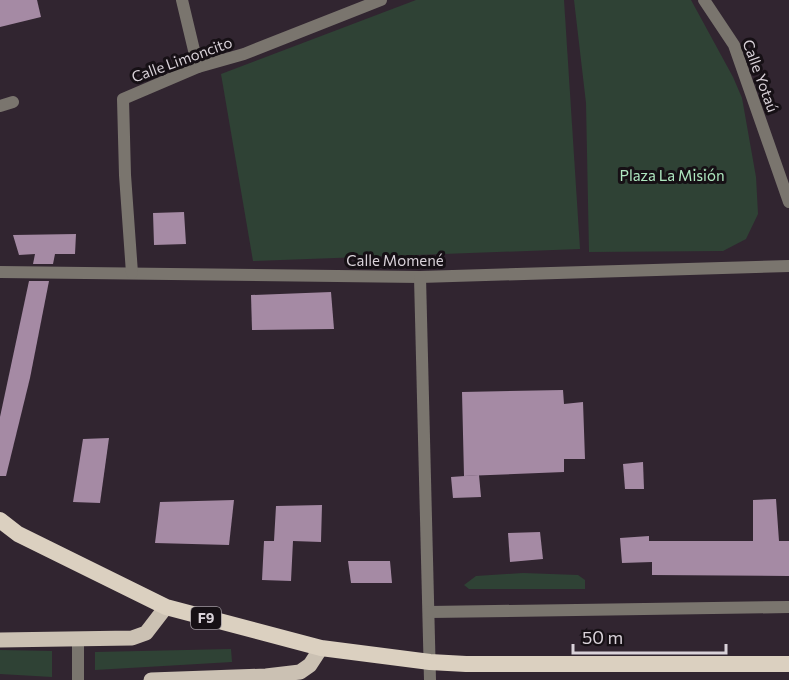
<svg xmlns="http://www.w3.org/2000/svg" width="789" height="680" viewBox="0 0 789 680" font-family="Commissioner,sans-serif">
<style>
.green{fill:#2f4235}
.building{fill:#a58aa4}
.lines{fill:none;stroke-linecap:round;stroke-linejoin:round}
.service{stroke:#7a756e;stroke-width:12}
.minor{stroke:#7a756e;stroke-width:12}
.primary{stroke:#cbc1b3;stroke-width:15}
.trunk{stroke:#dbd0c0;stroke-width:16}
.labels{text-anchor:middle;stroke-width:6;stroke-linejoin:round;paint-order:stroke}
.shield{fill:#161015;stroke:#9e989e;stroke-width:1.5}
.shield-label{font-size:14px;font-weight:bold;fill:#d9d2d9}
.street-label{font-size:15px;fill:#d9d2d9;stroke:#161015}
.park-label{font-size:15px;fill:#afe8c0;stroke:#161015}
</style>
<rect width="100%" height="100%" fill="#312530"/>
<g class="green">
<path d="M 416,0 L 564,0 L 580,249 L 253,261 L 221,74 Z"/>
<path d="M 574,0 L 691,0 L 733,77 L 742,98 L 756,177 L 758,214 L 746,239 L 723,251 L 589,252 L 586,103 Z"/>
<path d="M 523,573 L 578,575 L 585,580 L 585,589 L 469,589 L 464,585 L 476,576 Z"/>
<path d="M 231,649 L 232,662 L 95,670 L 95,652 Z"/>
<path d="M 0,650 L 52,651 L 52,677 L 0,674 Z"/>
</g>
<g class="building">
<path d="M 0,0 L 37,0 L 41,17 L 0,27 Z"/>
<path d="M 184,212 L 186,244 L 154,245 L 153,213 Z"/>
<path d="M 76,234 L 75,254 L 55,254 L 53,264 L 33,264 L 35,254 L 19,255 L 13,235 Z"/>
<path d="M 29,281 L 49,281 L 30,378 L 6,476 L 0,476 L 0,417 Z"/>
<path d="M 331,292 L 334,329 L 252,330 L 251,295 Z"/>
<path d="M 563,390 L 564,404 L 583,402 L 585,459 L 564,459 L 564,472 L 464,476 L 462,392 Z"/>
<path d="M 109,438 L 100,503 L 73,502 L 83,439 Z"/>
<path d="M 643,462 L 644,489 L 625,489 L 623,464 Z"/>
<path d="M 479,475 L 481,497 L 453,498 L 451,477 Z"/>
<path d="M 776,499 L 779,541 L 789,541 L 789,576 L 652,575 L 652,562 L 622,563 L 620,538 L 649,536 L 649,541 L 753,541 L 753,500 Z"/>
<path d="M 234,500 L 229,545 L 155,543 L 160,502 Z"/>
<path d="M 322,505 L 321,542 L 293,541 L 291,581 L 262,580 L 264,541 L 274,541 L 276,506 Z"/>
<path d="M 540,532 L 543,559 L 510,562 L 508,533 Z"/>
<path d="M 348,561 L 390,561 L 392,583 L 351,583 Z"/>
</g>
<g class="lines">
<path class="service" d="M 0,106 L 13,102"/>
<g class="minor">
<path d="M 182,0 L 198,67"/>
<path d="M 704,0 L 734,45 L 789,202"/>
<path d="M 0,272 L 420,277 L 789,266"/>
<path d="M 132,273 L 125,175 L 123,99 L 198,67 L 244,54 L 381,0"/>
<path d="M 420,277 L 430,680"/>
<path d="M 429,612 L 789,607"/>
<path d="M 78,640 L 78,680"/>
</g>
<g class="primary">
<path d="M 0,640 L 132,638 L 146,633 L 166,607"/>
<path d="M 151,680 L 266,676 L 300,672 L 310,665 L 321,648"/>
</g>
<path class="trunk" d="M 0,520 L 18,534 L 166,607 L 321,648 L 430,662 L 466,664 L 789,664"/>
</g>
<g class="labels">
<rect class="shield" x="191" y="607" width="30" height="22" rx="4.5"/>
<g class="shield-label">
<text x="206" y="623">F9</text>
</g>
<g class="street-label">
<text transform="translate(182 60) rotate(-20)" y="5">Calle Limoncito</text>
<text transform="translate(760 76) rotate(70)" y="5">Calle Yotaú</text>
<text x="395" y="266">Calle Momené</text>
</g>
<g class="park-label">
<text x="672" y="181">Plaza La Misión</text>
</g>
</g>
<path d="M573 644v9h153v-9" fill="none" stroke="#d9d2d9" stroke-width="3"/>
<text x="582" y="644" font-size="18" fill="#d9d2d9" stroke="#161015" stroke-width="4.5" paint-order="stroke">50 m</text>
</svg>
